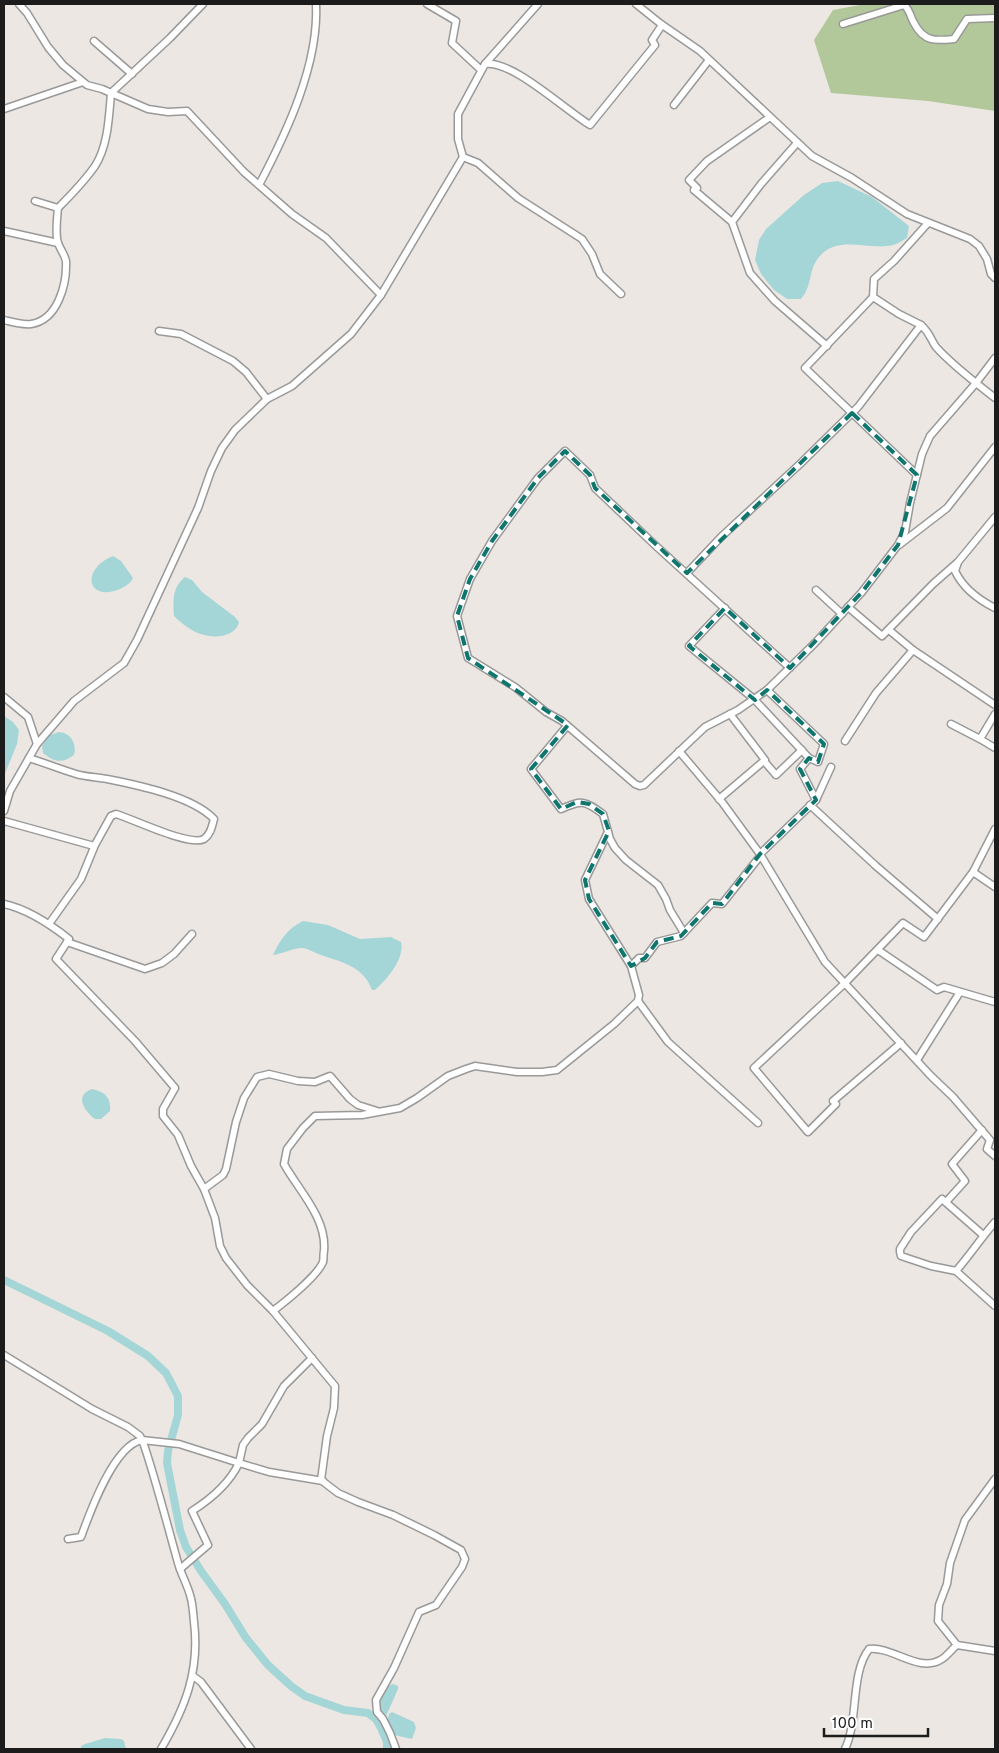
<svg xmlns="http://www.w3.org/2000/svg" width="999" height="1753" viewBox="0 0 999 1753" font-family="Overpass,sans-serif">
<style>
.forest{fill:#b2c89a}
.water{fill:#a5d6d7}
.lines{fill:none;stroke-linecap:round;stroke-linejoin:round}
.canal{stroke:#a5d6d7;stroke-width:8}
.street-casing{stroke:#999;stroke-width:9}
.street{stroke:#fff;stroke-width:6}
.marked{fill:none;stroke:#0f766e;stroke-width:4;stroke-dasharray:10 6;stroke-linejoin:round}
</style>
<rect width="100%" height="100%" fill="#ece7e2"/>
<path class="forest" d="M 865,4 L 995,4 L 995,111 L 928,101 L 831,93 L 814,40 L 833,10 Z"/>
<g class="water">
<path d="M 838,181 L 872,197 L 909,226 L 907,238 C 903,240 898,244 893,245 C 869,251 838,234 819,257 C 808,270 813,285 801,299 L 787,299 L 774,290 L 761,274 L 755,260 L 759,240 L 766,229 L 804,195 L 822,183 Z"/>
<path d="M 113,556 L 121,561 L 133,578 C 131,583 127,585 122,588 C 88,604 79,570 113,556 Z"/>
<path d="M 185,577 L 192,580 L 202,592 L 235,617 L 239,622 C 236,637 214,639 201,634 C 191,631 181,623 174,616 C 173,600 172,588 185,577 Z"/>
<path d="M 4,716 L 13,722 L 19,730 L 17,744 L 4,776 Z"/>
<path d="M 59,732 C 71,733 77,744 74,755 C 62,764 54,762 43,753 L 42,746 L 50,735 Z"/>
<path d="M 303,921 L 328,925 L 360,939 L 391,937 L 401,942 C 405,959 387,979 375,990 L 372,990 C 363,965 340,962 318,954 C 313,952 309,949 303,948 C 296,947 281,954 273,955 C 280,940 287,929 303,921 Z"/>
<path d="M 92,1089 C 105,1092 111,1097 110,1111 L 101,1119 L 95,1119 C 84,1111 74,1095 92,1089 Z"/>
<path d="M 393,1684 L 398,1686 L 398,1689 L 387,1714 L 384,1716 L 381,1714 L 377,1707 C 379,1697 383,1687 393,1684 Z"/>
<path d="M 392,1712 L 414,1722 L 416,1728 L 412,1739 L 394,1735 L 387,1723 L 389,1714 Z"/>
<path d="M 105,1738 L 121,1739 L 124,1741 L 126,1749 L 81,1749 L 81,1746 L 85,1744 Z"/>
</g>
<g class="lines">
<path class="canal" d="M 4,1280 L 108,1331 L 148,1356 L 166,1373 L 178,1396 L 178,1415 L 168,1451 L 167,1463 L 180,1530 L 186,1547 L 201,1571 L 225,1604 L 246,1638 L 268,1665 L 291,1686 L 305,1696 L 344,1710 L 368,1713 L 376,1719 L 381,1728 L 387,1742 L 387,1749"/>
<defs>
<g id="street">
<path d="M 19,4 L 27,13 L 48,47 L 63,65 L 87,85 L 102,89 L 148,109 L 168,112 L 187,111 L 244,172 L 292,214 L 326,238 L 381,295"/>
<path d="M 427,4 L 456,21 L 452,43 L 481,70"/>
<path d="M 636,4 L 661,24 L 700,51 L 812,156 L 852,178 L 907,214 L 970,239 L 979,246 L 987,259 L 991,274 L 995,278"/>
<path d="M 843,24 L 904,5 C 910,10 910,16 914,23 C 924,42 935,41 954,39 L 967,19 L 995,18"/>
<path d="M 94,41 L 132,74"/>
<path d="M 485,64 L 538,4"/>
<path d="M 674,105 L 709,60"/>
<path d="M 4,109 L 83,82"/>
<path d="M 797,143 L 761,184 L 732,222 L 750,273 L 775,301 L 827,346"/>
<path d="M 463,157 L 458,139 L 458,114 L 485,64 C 511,59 565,110 590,125 L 655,45 L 652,40 L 662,25"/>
<path d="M 259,185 C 287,132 319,64 316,4"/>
<path d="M 35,201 L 58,208 C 71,195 84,182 95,166 C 108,146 109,117 111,93 L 170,38 L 203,4"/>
<path d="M 732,222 L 694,190 L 697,188 L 689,180 L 707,161 L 770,117"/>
<path d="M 4,231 L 58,243"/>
<path d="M 873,297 L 805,368 L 917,475"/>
<path d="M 4,320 C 12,322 21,325 31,324 C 58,320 67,284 66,261 C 65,255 60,249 58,243 C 55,233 57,219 58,208"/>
<path d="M 921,325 L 899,314 L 873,297 L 874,279 L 894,261 L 928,223"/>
<path d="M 159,331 L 181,334 L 233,361 L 246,372 L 267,399"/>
<path d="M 995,517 L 958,562 L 955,571 C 963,588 979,600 995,608"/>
<path d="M 899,545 L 947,508 L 995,447"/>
<path d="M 687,573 L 721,537 L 800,464 L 858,407 L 921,325 C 931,334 930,339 936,347 C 952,365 976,383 995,398"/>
<path d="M 816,590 L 842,614"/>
<path d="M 848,607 L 882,636 L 933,584 L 958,562"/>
<path d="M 725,608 L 689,646 L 754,699 L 809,758 L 800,769 L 816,800 L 760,854"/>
<path d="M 889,630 L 913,650 L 995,705"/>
<path d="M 790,668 L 656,546 L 595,488 L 590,475 L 565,451 L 538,478 L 492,541 L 470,579 L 457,616 L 468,658 L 515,687 L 546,712 L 562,721 L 635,784 L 640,786 L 644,785 L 705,727 L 738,710 L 767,690 L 815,643 L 862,592 L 898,545 L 905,532 L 910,503 L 922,454 L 930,436 L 976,383 L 995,358"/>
<path d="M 767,690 L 824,744 L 818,762 L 809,758"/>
<path d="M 4,697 L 28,717 L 37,744"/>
<path d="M 995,714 L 980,739 L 995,748"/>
<path d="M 951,724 L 980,739"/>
<path d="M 567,726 L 531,769 L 561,809 C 582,800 584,800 603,814 L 610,839 L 615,848 L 626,860 L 658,885 L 666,899 L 670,910 L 684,933"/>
<path d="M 845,741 L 876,693 L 913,650"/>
<path d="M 679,751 L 722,802 L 760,854 L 825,962 L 931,1076 L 953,1097 L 990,1140 L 987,1149 L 995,1156"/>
<path d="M 29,758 C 45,763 60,769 76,774 C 86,777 97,777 107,779 C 137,785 192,796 214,819 C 212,826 211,834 204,839 C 190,847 133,819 116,814 L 111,816 L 95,845 L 81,879 L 49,924"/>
<path d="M 764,761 L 776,775 L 802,750"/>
<path d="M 719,799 L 765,760 L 730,714"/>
<path d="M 816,800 L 831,767"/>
<path d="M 810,805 L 876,866 L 938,919"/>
<path d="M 4,811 L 10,791 L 37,744 L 74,701 L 124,663 L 137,640 L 198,508 L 211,471 L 222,448 L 235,430 L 267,399 L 292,386 L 351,334 L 381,295 L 463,157 L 478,163 L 518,198 L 582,239 L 592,254 L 600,274 L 621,294"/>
<path d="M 4,821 L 94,846"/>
<path d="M 608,832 L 585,880 L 589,899 L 631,966"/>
<path d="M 973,872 L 995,829"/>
<path d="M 4,904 C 27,909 50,924 69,939 L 56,959 L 135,1041 L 175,1088 L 163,1109 L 163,1116 L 178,1135 L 191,1166 L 204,1189 L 215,1218 L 220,1246 L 226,1258 L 247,1285 L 273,1311 C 286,1301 317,1276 323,1262 C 324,1259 323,1254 324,1251 C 327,1218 299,1191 284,1164 L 287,1149 L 303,1128 L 315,1116 L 362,1115 L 400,1108 L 417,1098 L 448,1076 L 466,1069 L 475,1066 L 517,1072 L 542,1072 L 557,1070 L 614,1024 L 638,1001 L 639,995 L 631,966 L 639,958 L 645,958 L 657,942 L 681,936 L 712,903 L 722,904 L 761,855"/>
<path d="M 67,942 L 145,969 L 162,963 L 174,954 L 192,934"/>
<path d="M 878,950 L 937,990 L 944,987 L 995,1002"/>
<path d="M 638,1001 L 668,1042 L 758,1123"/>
<path d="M 901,1043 L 833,1101 L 836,1104 L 808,1132 L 754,1068 L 845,983 L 903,923 L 924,937 L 973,872 L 995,887"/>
<path d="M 917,1060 L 960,992"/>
<path d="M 204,1189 L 223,1175 L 226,1169 L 236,1122 L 244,1098 L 257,1077 L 269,1074 L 298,1081 L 315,1082 L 330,1076 L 350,1099 L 358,1105 L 377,1111"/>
<path d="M 946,1202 L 965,1181 L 952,1164 L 982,1130"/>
<path d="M 995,1222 C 981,1238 970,1255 956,1271 L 995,1306"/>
<path d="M 956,1271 L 931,1266 L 901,1256 L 900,1252 L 900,1249 L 911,1232 L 942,1199 L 983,1235"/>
<path d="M 273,1311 L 335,1386 L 334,1408 L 327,1436 L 321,1480 L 338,1493 L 358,1502 L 393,1515 L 434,1535 L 461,1550 L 465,1559 L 462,1567 L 436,1605 L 419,1612 L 394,1668 L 376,1700 L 377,1712 L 383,1719 L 390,1733 L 396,1749"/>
<path d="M 4,1355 L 92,1409 L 128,1427 L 140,1436 L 144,1445 C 157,1484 167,1524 178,1563 C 181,1574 187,1584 190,1595 C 193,1604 193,1613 194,1622 C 200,1671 185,1708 161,1749"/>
<path d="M 995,1479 L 965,1520 L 950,1563 L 947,1584 L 939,1605 L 938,1621 L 957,1645 L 995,1651"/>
<path d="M 68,1539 L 81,1537 C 90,1512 114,1445 142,1440 L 179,1444 L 239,1463 L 243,1445 L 248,1438 L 262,1424 L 284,1386 L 312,1358"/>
<path d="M 180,1569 L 208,1545 L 192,1511 C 211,1499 229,1484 239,1463 L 269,1472 L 323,1481"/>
<path d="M 193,1676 L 201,1682 L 251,1749"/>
<path d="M 845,1749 C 859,1720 850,1674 869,1649 C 893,1646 919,1674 942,1659 C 947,1656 952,1649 957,1645"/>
</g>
</defs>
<use href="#street" class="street-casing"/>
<use href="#street" class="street"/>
</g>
<path class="marked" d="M 852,413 L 917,475 L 898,545 L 862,592 L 790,668 L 725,608 L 689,646 L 755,700 L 767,690 L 824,744 L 818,762 L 809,758 L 800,769 L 816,800 L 760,854 L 722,904 L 712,903 L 681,936 L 657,942 L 645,958 L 631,966 L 589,899 L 585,880 L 609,831 L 603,814 L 589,804 L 577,802 L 561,809 L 531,769 L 568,725 L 468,658 L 457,616 L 470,579 L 492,541 L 538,478 L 565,451 L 590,475 L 595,488 L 687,573 Z"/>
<rect width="999" height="1753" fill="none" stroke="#1c1c1c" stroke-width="10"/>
<path d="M824 1728v8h104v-8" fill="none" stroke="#1c1c1c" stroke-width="2.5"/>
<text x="832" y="1728" font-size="15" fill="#1c1c1c" stroke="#ffffff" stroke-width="4" paint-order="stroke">100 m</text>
</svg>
